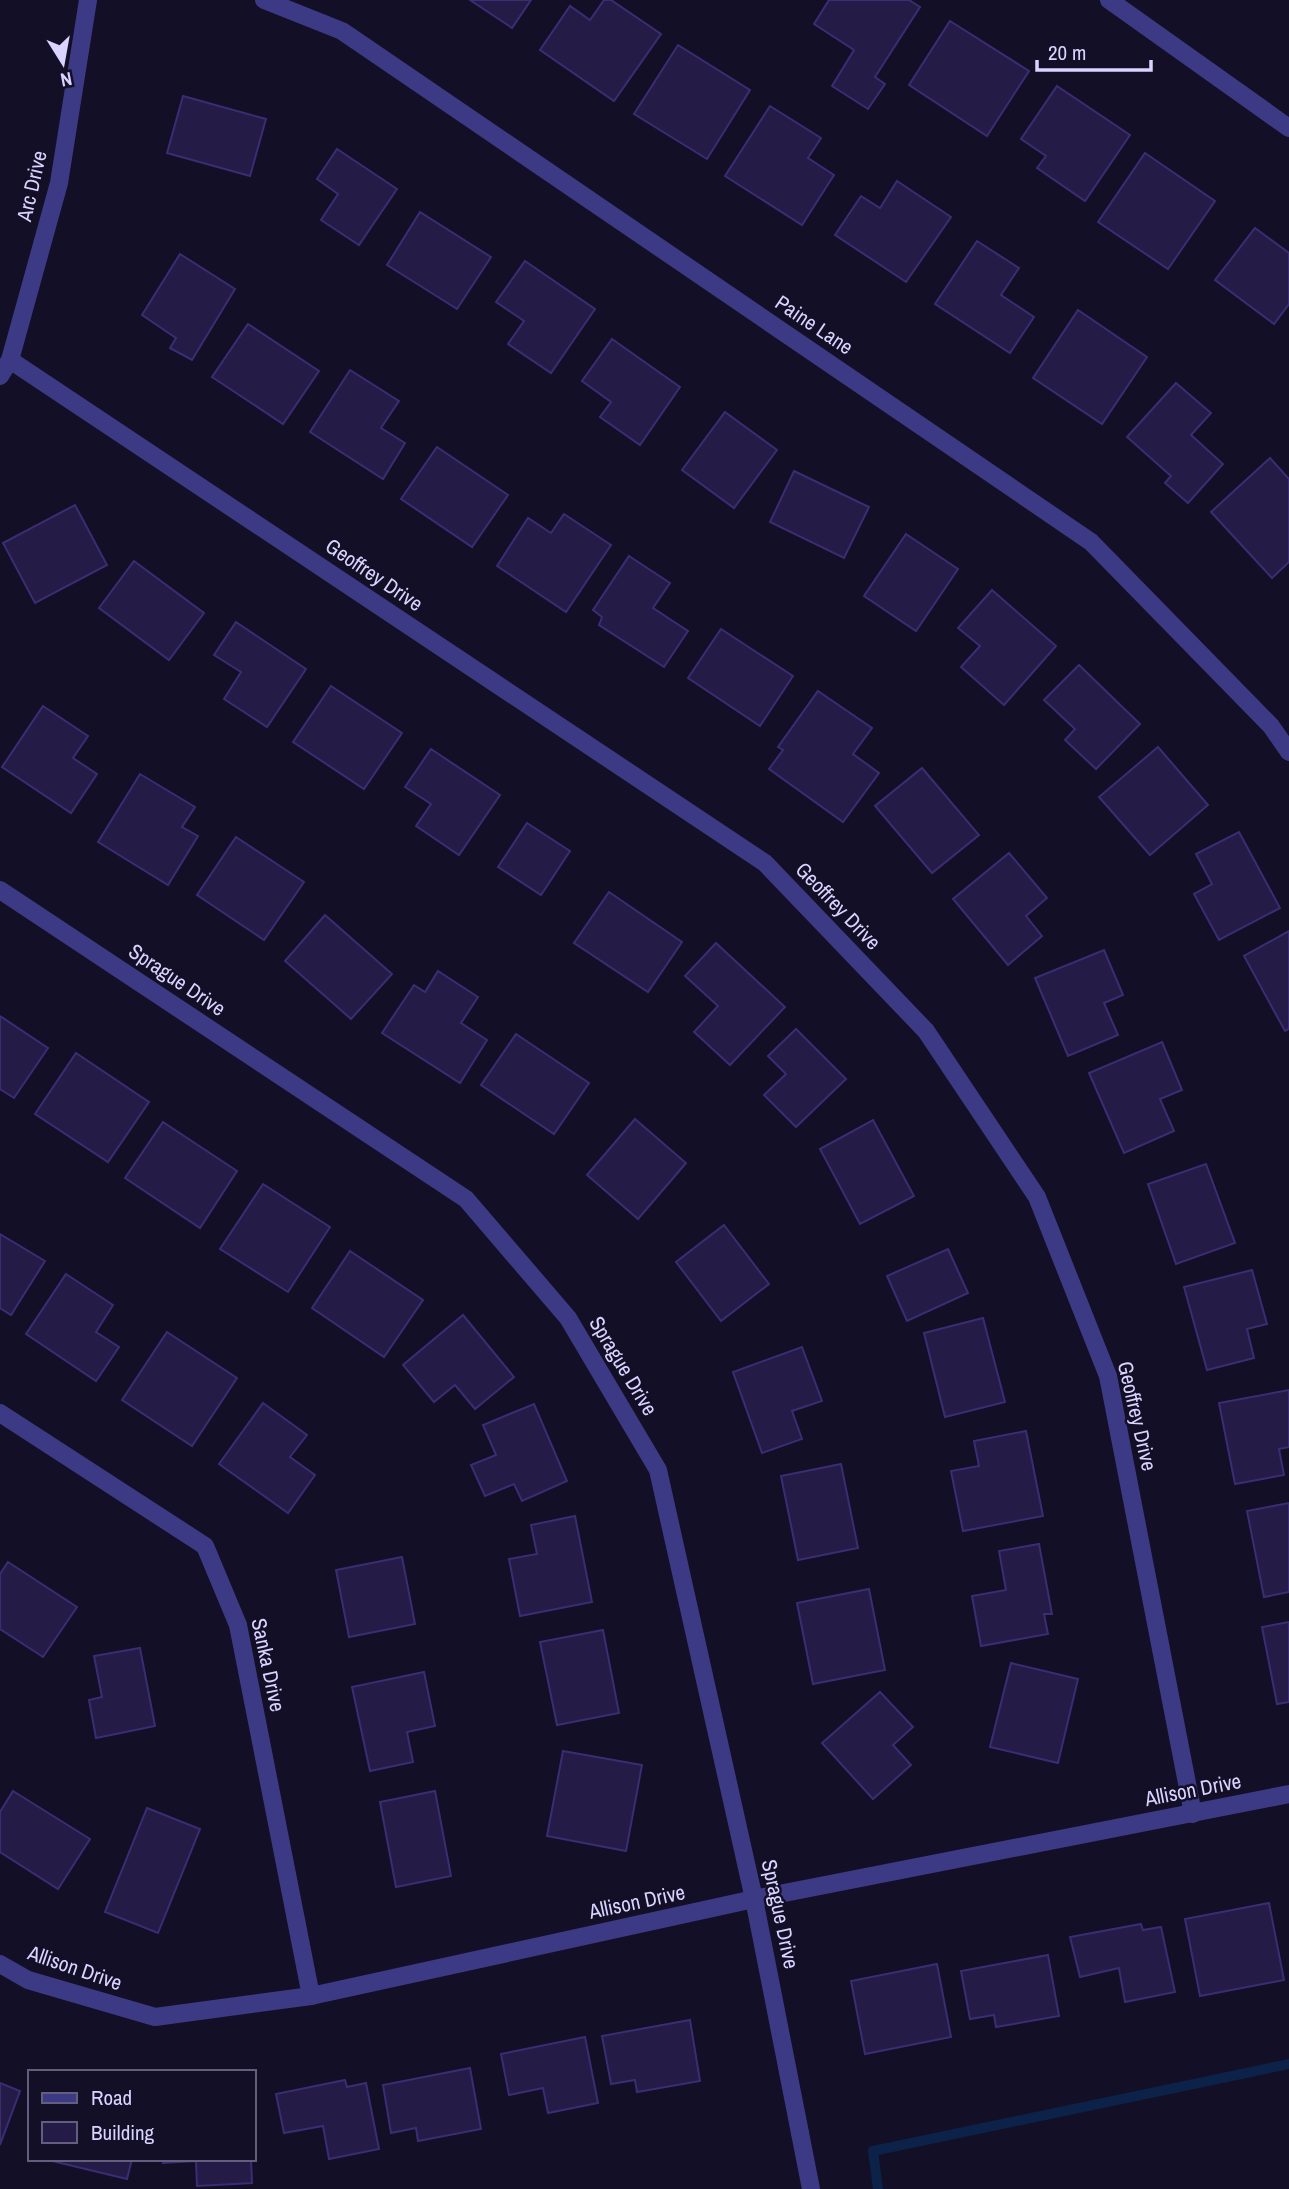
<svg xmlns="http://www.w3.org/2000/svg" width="1289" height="2189" font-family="'Archivo Narrow',sans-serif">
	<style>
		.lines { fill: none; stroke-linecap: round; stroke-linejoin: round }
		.stream { stroke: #0c2248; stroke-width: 10 }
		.building { fill: #241b47; stroke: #3b2d73; stroke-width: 2 }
		.service { stroke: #3d3a85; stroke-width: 18 }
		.minor { stroke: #3d3a85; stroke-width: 18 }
		.labels { text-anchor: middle; stroke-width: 5; stroke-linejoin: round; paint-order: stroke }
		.street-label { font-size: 21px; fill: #d9d4ff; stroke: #130f26 }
	</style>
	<rect width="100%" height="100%" fill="#130f26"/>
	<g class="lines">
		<!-- stream -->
		<polyline class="stream" points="878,2189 873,2151 1289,2064"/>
	</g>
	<!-- building -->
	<g class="building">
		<polygon points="470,0 531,0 512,28"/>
		<polygon points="604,0 611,0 661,34 614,101 540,50 570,6 590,20"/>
		<polygon points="829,0 909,0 920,7 875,77 885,84 868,109 832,86 854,50 814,24"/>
		<polygon points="950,21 1029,71 987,136 909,85"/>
		<polygon points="678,45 750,90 707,159 634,114"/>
		<polygon points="1057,86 1130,135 1085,201 1037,168 1046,156 1021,139"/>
		<polygon points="183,96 266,119 250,176 167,153"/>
		<polygon points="770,106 821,138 808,158 834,175 802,225 725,176"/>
		<polygon points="337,149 397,189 359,245 321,220 338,194 317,179"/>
		<polygon points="1145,153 1215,201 1168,269 1098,222"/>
		<polygon points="897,181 951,217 906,282 835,235 861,196 880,208"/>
		<polygon points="420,212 491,257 457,309 387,265"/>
		<polygon points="1255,228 1289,253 1289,304 1274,324 1215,280"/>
		<polygon points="977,241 1019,268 1001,295 1034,317 1010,353 935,304"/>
		<polygon points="180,254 235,289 192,360 170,348 176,338 142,315"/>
		<polygon points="525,261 595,309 551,373 508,344 524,321 496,302"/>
		<polygon points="1078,310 1147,357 1102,424 1033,378"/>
		<polygon points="248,324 319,371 283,424 212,377"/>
		<polygon points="612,339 680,387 640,445 600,417 611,402 582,381"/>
		<polygon points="350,370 399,401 381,428 405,443 383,479 310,432"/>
		<polygon points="1176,383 1211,413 1191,435 1223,464 1188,503 1165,483 1171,476 1127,437"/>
		<polygon points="725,412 777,450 734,508 682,470"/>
		<polygon points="437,447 508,495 472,547 401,499"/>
		<polygon points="1270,458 1289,479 1289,562 1272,578 1211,512"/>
		<polygon points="794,471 869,507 844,558 770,522"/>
		<polygon points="75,505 107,565 35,603 3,543"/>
		<polygon points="564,514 611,545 566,612 497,566 528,518 551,533"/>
		<polygon points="906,534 958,569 916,631 864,596"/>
		<polygon points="629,556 670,583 653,608 688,631 664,667 599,625 602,617 593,610"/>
		<polygon points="134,561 204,613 169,660 99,608"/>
		<polygon points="992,590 1056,646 1004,705 961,667 980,646 958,628"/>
		<polygon points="236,622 306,669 267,727 224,699 241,672 214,655"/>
		<polygon points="721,629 793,676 760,726 688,678"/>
		<polygon points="1079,665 1140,724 1096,769 1065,740 1075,729 1044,700"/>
		<polygon points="331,686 402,733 364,789 293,742"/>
		<polygon points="818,691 872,728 853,754 879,773 843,822 769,769 783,750 778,747"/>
		<polygon points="43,706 88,736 73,758 97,774 71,813 2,767"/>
		<polygon points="1158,747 1208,805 1150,855 1099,797"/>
		<polygon points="431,749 500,795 459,855 416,826 431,804 405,787"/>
		<polygon points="922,768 979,835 932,873 875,806"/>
		<polygon points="140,774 195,807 182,827 198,836 168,885 98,842"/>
		<polygon points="527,823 570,851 541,895 498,867"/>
		<polygon points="1239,832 1280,908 1219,940 1194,894 1212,884 1196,854"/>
		<polygon points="236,837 304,882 264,940 197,895"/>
		<polygon points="1009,853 1047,898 1026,916 1042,936 1008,965 953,899"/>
		<polygon points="609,892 682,942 648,992 574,943"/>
		<polygon points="325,915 392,974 351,1019 285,961"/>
		<polygon points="1289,931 1289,1029 1285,1031 1244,956"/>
		<polygon points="716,943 785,1007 730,1065 694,1032 718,1006 685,976"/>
		<polygon points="1104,950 1123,995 1104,1003 1118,1035 1068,1056 1035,978"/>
		<polygon points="438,971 478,997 461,1023 487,1040 460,1083 382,1033 414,985 425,992"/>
		<polygon points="0,1016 48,1048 14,1098 0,1089"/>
		<polygon points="796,1029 846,1079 796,1127 764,1095 786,1074 768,1056"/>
		<polygon points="516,1034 589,1083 554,1134 481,1085"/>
		<polygon points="1162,1042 1182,1090 1160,1099 1174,1131 1124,1153 1089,1073"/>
		<polygon points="76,1053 149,1102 108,1162 35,1114"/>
		<polygon points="635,1119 686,1163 638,1219 587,1175"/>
		<polygon points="873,1120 914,1196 860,1224 820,1149"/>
		<polygon points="163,1122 237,1171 200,1228 125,1178"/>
		<polygon points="1206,1164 1235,1243 1176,1264 1148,1184"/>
		<polygon points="263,1184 330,1227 288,1292 220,1249"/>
		<polygon points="724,1225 769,1284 721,1321 676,1262"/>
		<polygon points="0,1234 45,1261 11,1315 0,1308"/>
		<polygon points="948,1249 968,1293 907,1321 887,1276"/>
		<polygon points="350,1251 423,1300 384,1357 312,1308"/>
		<polygon points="1252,1270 1267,1324 1247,1329 1254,1358 1207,1370 1184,1287"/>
		<polygon points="66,1274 113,1305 96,1332 119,1347 96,1381 26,1334"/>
		<polygon points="463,1315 514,1377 475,1409 455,1385 434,1402 403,1365"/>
		<polygon points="983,1318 1005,1402 945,1417 924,1333"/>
		<polygon points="167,1332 237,1378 192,1446 122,1400"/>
		<polygon points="802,1347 822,1401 792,1411 802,1439 762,1453 733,1372"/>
		<polygon points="1289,1390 1289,1447 1279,1449 1284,1475 1235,1484 1219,1403"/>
		<polygon points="263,1403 307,1435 290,1457 315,1475 288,1513 219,1464"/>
		<polygon points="534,1404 567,1481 522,1501 514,1484 485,1496 471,1465 496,1455 483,1425"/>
		<polygon points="1026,1431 1043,1516 963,1531 951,1471 979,1466 974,1441"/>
		<polygon points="841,1464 858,1548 798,1560 781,1476"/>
		<polygon points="1289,1503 1289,1592 1264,1597 1247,1511"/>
		<polygon points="575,1516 592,1602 520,1616 509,1559 537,1554 531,1525"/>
		<polygon points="1039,1544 1052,1614 1044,1614 1048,1634 981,1646 972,1596 1006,1590 999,1551"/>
		<polygon points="402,1557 415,1624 349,1637 336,1570"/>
		<polygon points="8,1562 77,1607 43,1657 0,1629 0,1574"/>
		<polygon points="869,1589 885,1670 813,1684 797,1603"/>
		<polygon points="1289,1622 1289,1702 1277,1704 1262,1627"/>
		<polygon points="603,1630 619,1713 557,1725 540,1642"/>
		<polygon points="140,1648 155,1726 96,1738 89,1700 102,1697 94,1656"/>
		<polygon points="1011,1663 1078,1679 1058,1763 990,1747"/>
		<polygon points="424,1672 435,1726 407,1732 413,1762 370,1771 352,1687"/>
		<polygon points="880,1692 913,1727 893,1745 911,1765 873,1799 822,1743"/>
		<polygon points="563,1751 642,1765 626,1851 547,1836"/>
		<polygon points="13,1791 90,1839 58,1889 0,1852 0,1812"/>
		<polygon points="435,1791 451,1876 396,1887 380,1802"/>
		<polygon points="147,1808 200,1829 158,1933 105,1912"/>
		<polygon points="1269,1903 1284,1980 1200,1996 1185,1919"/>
		<polygon points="1141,1924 1143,1930 1161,1927 1175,1992 1125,2002 1119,1968 1080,1977 1070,1937"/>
		<polygon points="1048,1955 1059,2016 996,2027 994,2015 970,2019 961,1971"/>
		<polygon points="937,1964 951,2037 865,2054 851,1981"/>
		<polygon points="690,2020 700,2081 637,2092 635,2080 611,2084 602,2036"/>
		<polygon points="585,2037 598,2103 548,2113 543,2088 509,2095 501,2054"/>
		<polygon points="470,2068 481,2129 418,2141 416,2128 391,2133 383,2085"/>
		<polygon points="345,2080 347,2087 366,2083 379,2149 329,2159 323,2126 284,2133 276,2094"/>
		<polygon points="0,2083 20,2091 0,2145"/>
		<polygon points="44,2159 132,2159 127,2179"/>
		<polygon points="163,2159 251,2159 252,2183 197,2186 196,2161 163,2163"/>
	</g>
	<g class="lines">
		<!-- service -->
		<polyline class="service" points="800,2133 811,2189"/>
		<!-- minor -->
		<g class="minor">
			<polyline points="264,0 342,31 1091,542 1271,726 1289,752"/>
			<polyline points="1109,0 1289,128"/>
			<polyline points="10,360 765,863 926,1031 1037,1197 1108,1376 1193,1814"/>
			<polyline points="0,376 10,360 59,183 88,0"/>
			<polyline points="0,890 466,1199 568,1318 658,1470 754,1899 800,2133"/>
			<polyline points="0,1413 205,1546 238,1625 311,1996"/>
			<polyline points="0,1964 28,1980 155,2017 311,1996 754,1899 1289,1794"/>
		</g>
	</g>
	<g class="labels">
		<!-- street labels -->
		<g class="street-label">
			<text transform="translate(32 186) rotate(-77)" y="7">Arc Drive</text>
			<text transform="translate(814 325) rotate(34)" y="7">Paine Lane</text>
			<text transform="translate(374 575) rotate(34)" y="7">Geoffrey Drive</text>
			<text transform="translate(838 906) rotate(46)" y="7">Geoffrey Drive</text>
			<text transform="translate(177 980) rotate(34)" y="7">Sprague Drive</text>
			<text transform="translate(623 1366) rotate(59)" y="7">Sprague Drive</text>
			<text transform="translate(1137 1416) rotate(77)" y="7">Geoffrey Drive</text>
			<text transform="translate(268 1665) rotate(78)" y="7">Sanka Drive</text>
			<text transform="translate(1193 1790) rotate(-11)" y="7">Allison Drive</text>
			<text transform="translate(637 1902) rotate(-12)" y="7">Allison Drive</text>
			<text transform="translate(780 1914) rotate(78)" y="7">Sprague Drive</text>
			<text transform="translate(75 1968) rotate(19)" y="7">Allison Drive</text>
		</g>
	</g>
	<!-- legend -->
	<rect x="28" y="2070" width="228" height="91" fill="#130f26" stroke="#625e7d" stroke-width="2"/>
	<rect x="42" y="2093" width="35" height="10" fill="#3d3a85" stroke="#625e7d" stroke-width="2"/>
	<text x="91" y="2105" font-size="21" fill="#d9d4ff">Road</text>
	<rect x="42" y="2122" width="35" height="21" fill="#241b47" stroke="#625e7d" stroke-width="2"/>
	<text x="91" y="2140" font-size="21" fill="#d9d4ff">Building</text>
	<!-- north arrow -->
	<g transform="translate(63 63) rotate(169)" stroke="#130f26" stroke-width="5" paint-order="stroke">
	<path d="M0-5L12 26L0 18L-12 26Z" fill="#d9d4ff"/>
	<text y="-10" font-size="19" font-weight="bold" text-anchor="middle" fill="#d9d4ff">N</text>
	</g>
	<!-- scale -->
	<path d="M1037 60v10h114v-10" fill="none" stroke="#d9d4ff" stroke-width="3.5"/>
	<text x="1048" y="60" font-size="21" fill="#d9d4ff" stroke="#130f26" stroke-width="5" paint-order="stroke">20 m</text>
</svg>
